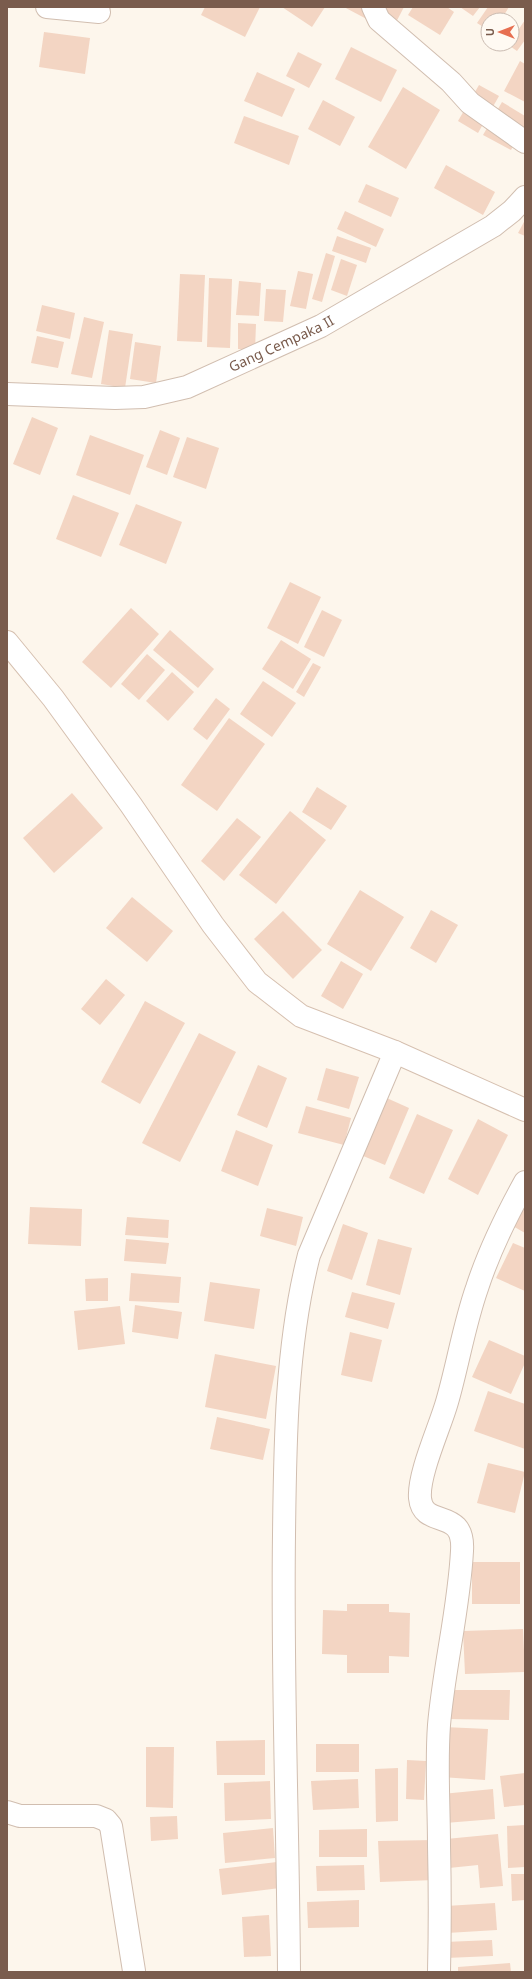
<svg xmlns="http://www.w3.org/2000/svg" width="532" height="1979" font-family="'Noto Sans',sans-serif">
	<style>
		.building { fill: #f3d5c3 }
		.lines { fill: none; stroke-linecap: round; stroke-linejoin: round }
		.street-casing { stroke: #d1beb0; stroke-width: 24 }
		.secondary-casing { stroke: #d6c0b0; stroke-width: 24 }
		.street { stroke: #fff; stroke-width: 22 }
		.secondary { stroke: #fff; stroke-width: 22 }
		.labels { text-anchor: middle; stroke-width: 3.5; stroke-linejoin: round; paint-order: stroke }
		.street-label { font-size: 14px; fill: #7a5c4d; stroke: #fffaf3 }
	</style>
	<rect width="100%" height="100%" fill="#fdf6ec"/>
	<!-- building -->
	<g class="building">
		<polygon points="205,7 260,7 245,37 201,15"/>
		<polygon points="282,7 325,7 312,27"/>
		<polygon points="344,7 404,7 391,32"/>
		<polygon points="413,7 447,7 454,12 440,35 408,15"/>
		<polygon points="460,7 480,7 473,16"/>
		<polygon points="488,7 509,7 501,20 488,20 488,30 477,23"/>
		<polygon points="525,20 525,40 517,51 507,44 512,44 512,39"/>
		<polygon points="44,32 90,38 85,74 39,67"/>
		<polygon points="351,47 397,70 381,102 335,79"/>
		<polygon points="298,52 322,64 309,88 286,76"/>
		<polygon points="520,61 525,64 525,102 504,91"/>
		<polygon points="257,72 295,89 282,117 244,101"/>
		<polygon points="479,85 499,96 478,133 458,121"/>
		<polygon points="403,87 440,110 406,169 368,147"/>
		<polygon points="323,100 355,117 340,146 308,129"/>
		<polygon points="502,102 525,116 525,126 511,150 483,135"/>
		<polygon points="244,116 299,136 289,165 234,143"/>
		<polygon points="446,165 495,192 483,215 434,188"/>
		<polygon points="366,184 399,198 391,217 358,202"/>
		<polygon points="345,211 384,229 376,247 337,229"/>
		<polygon points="525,220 525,236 518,233"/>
		<polygon points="337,236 371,248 366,263 332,251"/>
		<polygon points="326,253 335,256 322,302 312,299"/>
		<polygon points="341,259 357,265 347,296 331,290"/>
		<polygon points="298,271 313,274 306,309 290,306"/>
		<polygon points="180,274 205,275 202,342 177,341"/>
		<polygon points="209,278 232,279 230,348 207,347"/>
		<polygon points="239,281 261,283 259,316 236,315"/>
		<polygon points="266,289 286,290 283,322 264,321"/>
		<polygon points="42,305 75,313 70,339 36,331"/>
		<polygon points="84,317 104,322 92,378 71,374"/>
		<polygon points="238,323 256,324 255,350 238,349"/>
		<polygon points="109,330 133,334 125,388 101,384"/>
		<polygon points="37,336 64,342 58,368 31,363"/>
		<polygon points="135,342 161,346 156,383 130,379"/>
		<polygon points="32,417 58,428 40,475 13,464"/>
		<polygon points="160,430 180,438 167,475 146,467"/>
		<polygon points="90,435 144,455 130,495 76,475"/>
		<polygon points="187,437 219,448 206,489 173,477"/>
		<polygon points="73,495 119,513 101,557 56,539"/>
		<polygon points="136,504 182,522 166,564 119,545"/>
		<polygon points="290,582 321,597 298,644 267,628"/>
		<polygon points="131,608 159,634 111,688 82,662"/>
		<polygon points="322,610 342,620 324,657 304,647"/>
		<polygon points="170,630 214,669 198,688 153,650"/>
		<polygon points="281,640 311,659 293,689 262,669"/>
		<polygon points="147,654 165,670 139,700 121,684"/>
		<polygon points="313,663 321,667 304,697 296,692"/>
		<polygon points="172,672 194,692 168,721 146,701"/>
		<polygon points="263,681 296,703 272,737 240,714"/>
		<polygon points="216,698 230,709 207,740 193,729"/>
		<polygon points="229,718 265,744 217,811 181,785"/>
		<polygon points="317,787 347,806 331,830 302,812"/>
		<polygon points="72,793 103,828 54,873 23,838"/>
		<polygon points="290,811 326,840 276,904 239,875"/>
		<polygon points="237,818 261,837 224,881 201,861"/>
		<polygon points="360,890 404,917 371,971 327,944"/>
		<polygon points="132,897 173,931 147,962 106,928"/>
		<polygon points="431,910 458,925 436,963 410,948"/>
		<polygon points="283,911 322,950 293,979 254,939"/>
		<polygon points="341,961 363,974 343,1009 321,996"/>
		<polygon points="106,979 125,995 100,1025 81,1009"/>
		<polygon points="145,1001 185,1023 140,1104 101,1082"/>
		<polygon points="199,1033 236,1052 180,1162 142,1143"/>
		<polygon points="258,1065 287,1078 267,1128 237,1115"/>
		<polygon points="326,1068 359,1077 349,1109 317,1100"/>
		<polygon points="380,1095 409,1108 385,1165 356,1153"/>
		<polygon points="306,1106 351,1118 344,1145 298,1133"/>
		<polygon points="417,1114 453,1130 424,1194 389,1178"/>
		<polygon points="478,1119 508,1135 478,1195 448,1179"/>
		<polygon points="236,1130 273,1145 258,1186 221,1171"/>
		<polygon points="525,1199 525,1233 511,1225"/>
		<polygon points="30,1207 82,1209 81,1246 28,1244"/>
		<polygon points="267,1208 303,1217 296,1246 260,1236"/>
		<polygon points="127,1217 169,1220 168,1238 125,1235"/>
		<polygon points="343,1224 368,1233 352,1280 327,1271"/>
		<polygon points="126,1239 169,1243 166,1264 124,1261"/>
		<polygon points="378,1239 412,1248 400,1295 366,1285"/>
		<polygon points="513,1243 525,1248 525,1291 496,1278"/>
		<polygon points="131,1273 181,1277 179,1303 129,1301"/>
		<polygon points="108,1278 108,1301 86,1301 85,1279"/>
		<polygon points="210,1282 260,1289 254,1329 204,1321"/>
		<polygon points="352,1292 395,1303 388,1329 345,1317"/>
		<polygon points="135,1305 182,1312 178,1339 132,1332"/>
		<polygon points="120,1306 125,1344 78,1350 74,1311"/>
		<polygon points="350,1332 382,1340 372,1382 341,1375"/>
		<polygon points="489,1340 525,1356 525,1363 511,1394 472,1377"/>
		<polygon points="215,1354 276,1366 266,1419 205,1407"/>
		<polygon points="488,1391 525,1404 525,1449 474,1431"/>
		<polygon points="217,1417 270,1429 263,1460 210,1449"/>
		<polygon points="488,1463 525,1472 515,1513 477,1503"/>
		<rect x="472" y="1562" width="48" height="42"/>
		<polygon points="347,1604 389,1604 389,1612 410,1613 409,1657 389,1656 389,1673 347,1673 347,1655 322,1654 323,1610 347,1611"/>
		<polygon points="523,1629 525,1672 465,1674 463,1631"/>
		<polygon points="447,1690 510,1690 509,1720 446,1719"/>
		<polygon points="444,1727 488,1729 485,1780 441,1777"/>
		<polygon points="265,1740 265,1775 217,1775 216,1741"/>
		<rect x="316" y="1744" width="43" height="28"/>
		<polygon points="146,1747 174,1747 173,1808 146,1807"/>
		<polygon points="407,1760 426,1761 424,1800 406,1799"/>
		<polygon points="398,1768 398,1821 376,1822 375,1769"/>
		<polygon points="525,1773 525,1805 504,1807 500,1776"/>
		<polygon points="358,1779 359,1808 313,1810 311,1781"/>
		<polygon points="270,1781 271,1819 225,1821 224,1783"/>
		<polygon points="493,1789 495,1819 445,1823 442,1794"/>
		<polygon points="177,1816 178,1839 151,1841 150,1817"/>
		<polygon points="525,1825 525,1867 508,1868 507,1826"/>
		<polygon points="273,1828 275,1858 225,1863 223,1833"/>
		<polygon points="367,1829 367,1857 319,1857 319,1830"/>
		<polygon points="498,1834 503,1886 480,1888 478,1865 449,1868 446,1839"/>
		<polygon points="434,1840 435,1880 380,1882 378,1841"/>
		<polygon points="277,1862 280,1888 222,1895 219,1869"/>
		<polygon points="364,1865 365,1890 317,1891 316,1866"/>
		<polygon points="511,1874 525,1874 525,1900 512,1901"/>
		<polygon points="359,1900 359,1927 308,1928 307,1902"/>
		<polygon points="495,1903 497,1930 447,1933 446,1906"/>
		<polygon points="269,1915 271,1956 244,1957 242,1917"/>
		<polygon points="492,1940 493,1956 446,1958 445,1942"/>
		<polygon points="510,1963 511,1972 458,1972 458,1967"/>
	</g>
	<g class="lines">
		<!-- street casing -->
		<g class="street-casing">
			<g id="street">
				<polyline points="47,7 99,12"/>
				<polyline points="373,7 379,20 451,82 470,103 525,142"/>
				<path id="s1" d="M7,394L115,398L144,397L187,387L321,326L493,226L512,211L525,197"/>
				<polyline points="7,1812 20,1816 96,1816 106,1820 111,1826 134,1971"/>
				<path d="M289,1972C288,1826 282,1680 284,1535C285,1442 286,1345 309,1255L395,1052"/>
				<path d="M439,1972C440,1930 440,1888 439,1846C439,1806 436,1765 439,1725C444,1667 459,1609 462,1551C465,1506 423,1530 420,1498C418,1474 440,1427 447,1402C458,1364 464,1325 477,1288C488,1254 508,1213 525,1182"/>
			</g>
		</g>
		<!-- secondary casing -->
		<g class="secondary-casing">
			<polyline id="secondary" points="7,642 53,698 131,805 213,925 257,982 301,1016 395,1052 525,1110"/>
		</g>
		<!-- street -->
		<use href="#street" class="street"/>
		<!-- secondary -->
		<use href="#secondary" class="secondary"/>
	</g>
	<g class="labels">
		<!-- street labels -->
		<g class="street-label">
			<text dy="5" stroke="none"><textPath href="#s1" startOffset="285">Gang Cempaka II</textPath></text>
		</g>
	</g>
	<!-- border -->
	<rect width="532" height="1979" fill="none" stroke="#7a5c4d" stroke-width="16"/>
	<!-- north arrow -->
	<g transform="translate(500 32) rotate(270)"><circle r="19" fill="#fffaf3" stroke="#cabbb1"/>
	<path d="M0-3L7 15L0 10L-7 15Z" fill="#e76f51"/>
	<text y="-6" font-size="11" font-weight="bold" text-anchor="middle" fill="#7a5c4d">U</text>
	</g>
</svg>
